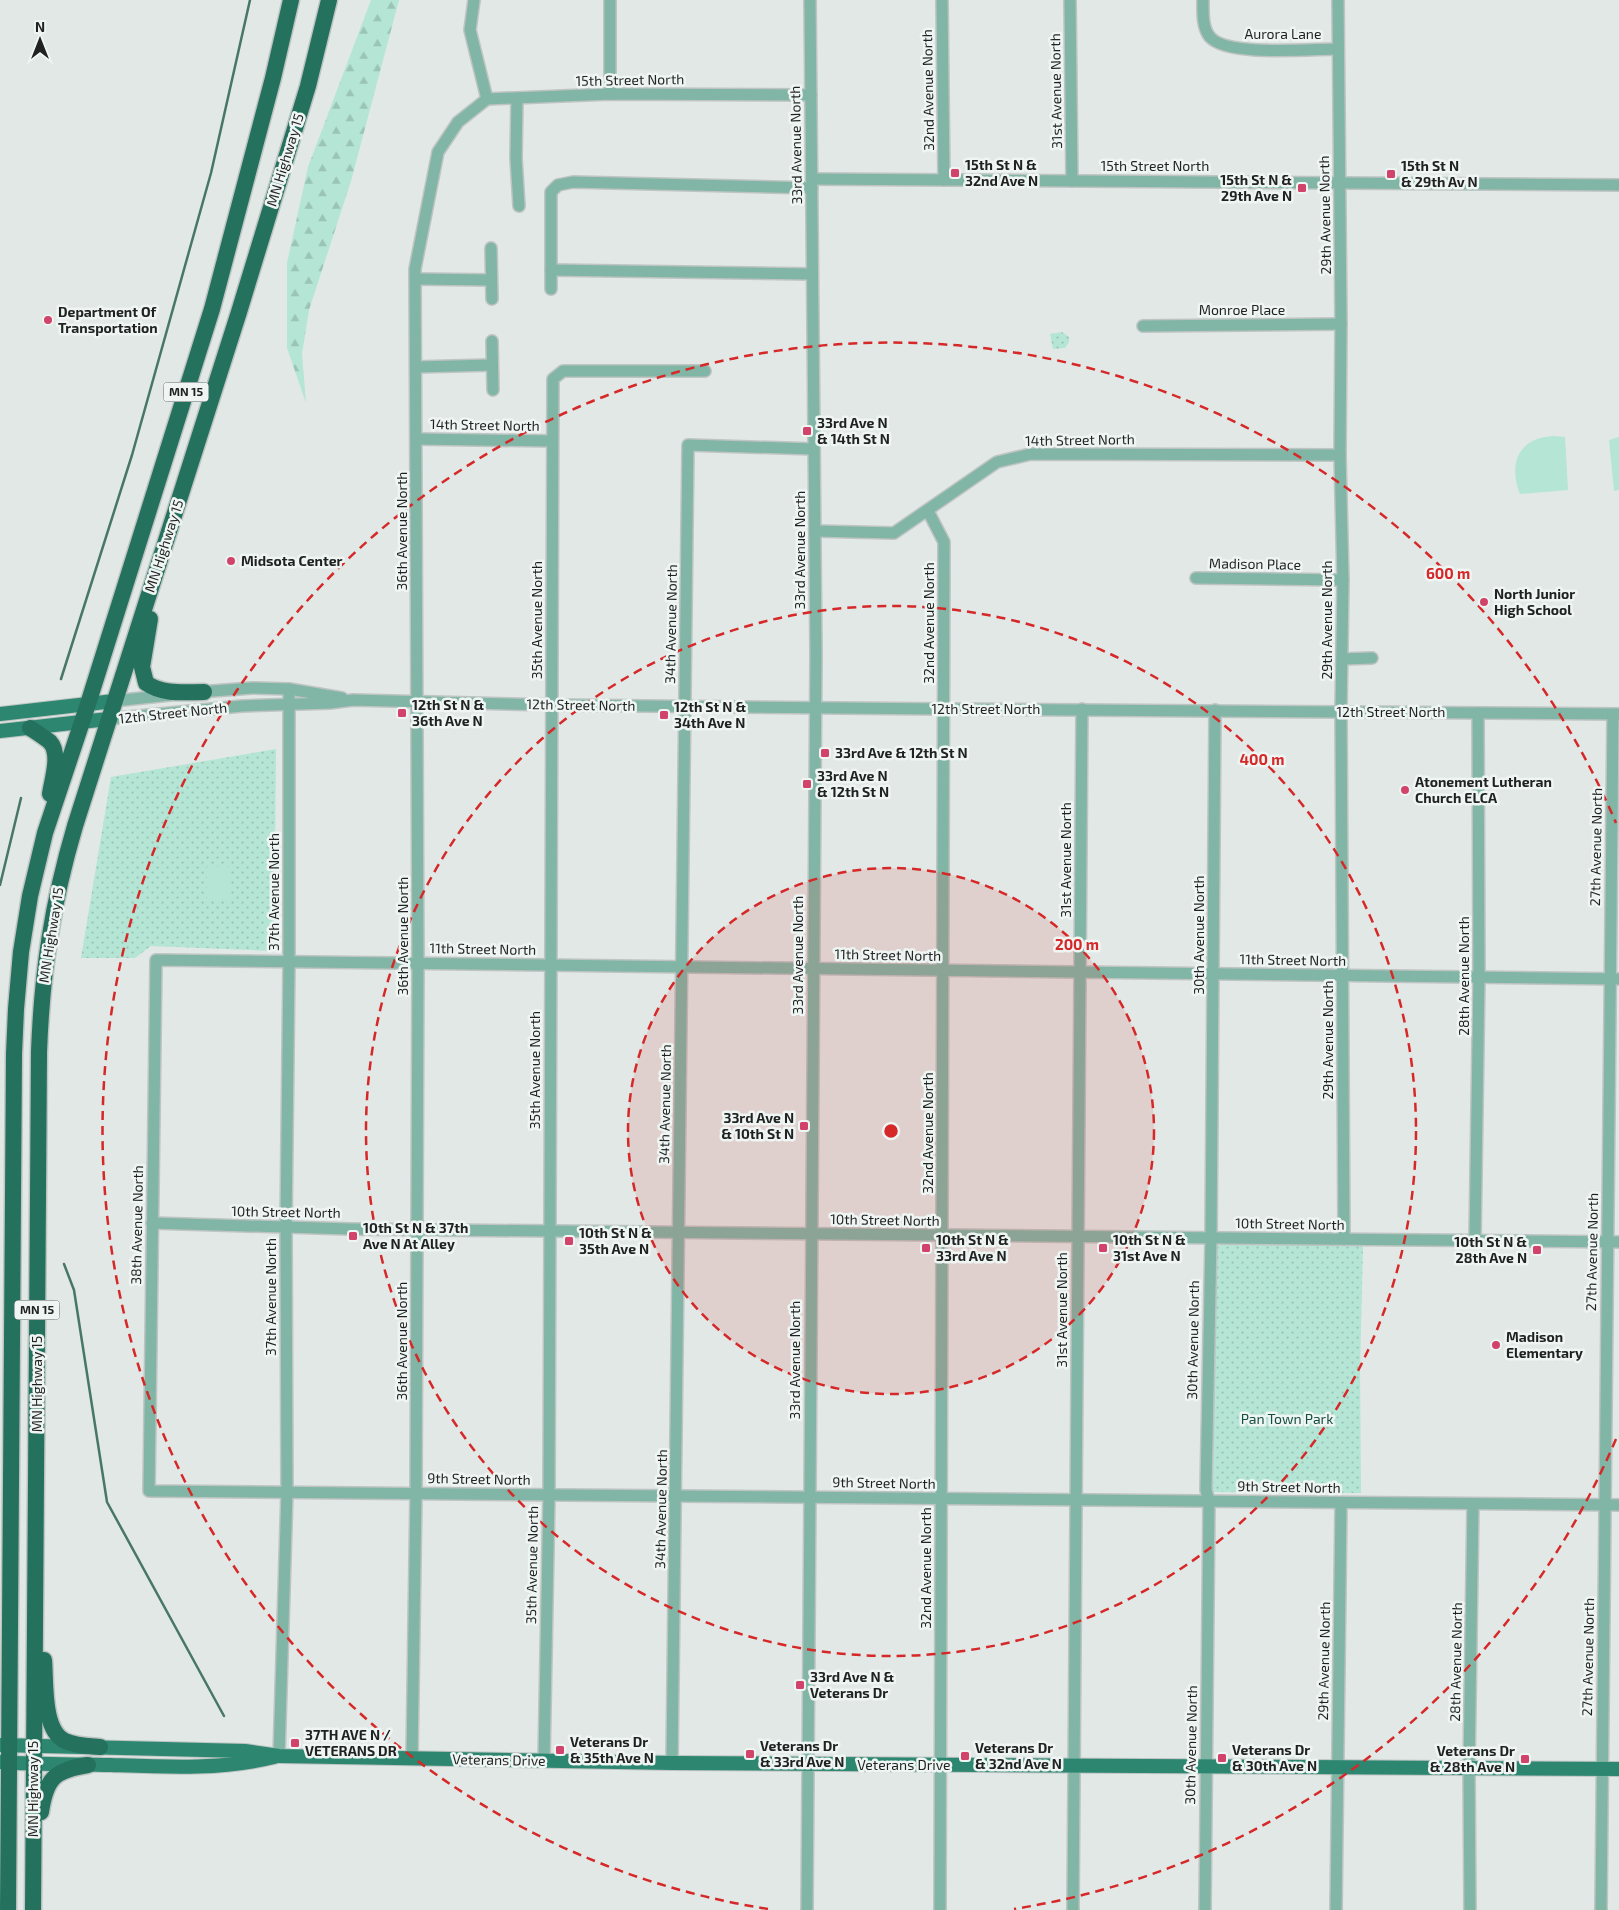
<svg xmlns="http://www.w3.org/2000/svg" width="1619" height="1910" font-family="'Exo 2',sans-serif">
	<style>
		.green { fill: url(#green-dots) }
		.forest { fill: url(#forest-firs) }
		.pitch { fill: #b4e5d5 }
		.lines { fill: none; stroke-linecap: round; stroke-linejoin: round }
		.stream { stroke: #48776a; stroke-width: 2.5 }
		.minor-casing { stroke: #bec4c2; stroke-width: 14 }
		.major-casing { stroke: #bec4c2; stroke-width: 16 }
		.highway-casing { stroke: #bec4c2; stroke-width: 19 }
		.minor { stroke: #81b5a5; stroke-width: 11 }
		.major { stroke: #2c8670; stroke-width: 14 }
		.highway { stroke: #24715e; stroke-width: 16 }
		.ring { fill: none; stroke: #d62828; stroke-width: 2.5; stroke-dasharray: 9 6 }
		.poi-dot { fill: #d2436c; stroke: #eef5f3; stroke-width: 2 }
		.labels { text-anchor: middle; stroke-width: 5; stroke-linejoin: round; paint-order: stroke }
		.shield { fill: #eef5f3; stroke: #5d6160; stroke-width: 1 }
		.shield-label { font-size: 12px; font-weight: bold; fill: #1f2221 }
		.street-label { font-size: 14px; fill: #1f2221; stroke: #eef5f3 }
		.poi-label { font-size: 14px; font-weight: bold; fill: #1f2221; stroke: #eef5f3; text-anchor: start }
		.park-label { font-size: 14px; fill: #164e40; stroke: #eef5f3 }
		.centre { fill: #d62828; stroke: #eef5f3; stroke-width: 2.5 }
		.ring-label { font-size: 15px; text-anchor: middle; font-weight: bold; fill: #d62828; stroke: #eef5f3; stroke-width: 5; stroke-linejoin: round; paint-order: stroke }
	</style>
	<defs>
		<pattern id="green-dots" width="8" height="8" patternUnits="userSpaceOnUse" patternTransform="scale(1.25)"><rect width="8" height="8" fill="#b4e5d5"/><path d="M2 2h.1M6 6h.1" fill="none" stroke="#9ac4b7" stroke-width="1.8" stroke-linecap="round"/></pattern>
		<pattern id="forest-firs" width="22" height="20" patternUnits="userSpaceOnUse" patternTransform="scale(1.25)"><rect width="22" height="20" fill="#b4e5d5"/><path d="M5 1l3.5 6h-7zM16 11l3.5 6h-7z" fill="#9ac4b7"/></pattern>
	</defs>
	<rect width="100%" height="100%" fill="#e1e8e5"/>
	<!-- green -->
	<g class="green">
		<polygon points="1062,332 1069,337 1069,342 1065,348 1053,349 1050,334"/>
		<polygon points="276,749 274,951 151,946 135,958 81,958 111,777"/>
		<polygon points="1216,1245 1363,1245 1360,1369 1361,1493 1213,1492"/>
	</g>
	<!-- forest -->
	<polygon class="forest" points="371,0 399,0 351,181 309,310 302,354 306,403 287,348 287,263 308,167"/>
	<!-- pitch -->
	<g class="pitch">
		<path d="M1553,436L1565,437L1568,490L1520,494C1508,464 1518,438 1553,436Z"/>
		<polygon points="1619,437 1619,490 1614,491 1609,440"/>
		<rect x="207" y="867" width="23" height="32"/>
	</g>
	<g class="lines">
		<!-- stream -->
		<g class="stream">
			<polyline points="61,679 132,455 211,173 250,0"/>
			<polyline points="0,885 21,798"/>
			<polyline points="64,1264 74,1290 107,1502 224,1716"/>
		</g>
		<!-- minor casing -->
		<g class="minor-casing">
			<g id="minor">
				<polyline points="474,0 470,30 487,99"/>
				<polyline points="942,0 944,180"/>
				<polyline points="1070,0 1072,181"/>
				<path d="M1203,0C1203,11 1202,28 1210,37C1227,57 1311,49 1338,49"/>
				<polyline points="1338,0 1341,324 1340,455 1343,580 1341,711 1344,1239"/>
				<polyline points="610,94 610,0"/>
				<polyline points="517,98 516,158 519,206"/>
				<polyline points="812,179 1619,185"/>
				<polyline points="491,248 492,299"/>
				<polyline points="551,270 812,274"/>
				<polyline points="416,279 491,280"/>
				<polyline points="551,289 551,192 558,185 573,182 812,188"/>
				<polyline points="1143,326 1341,324"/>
				<polyline points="492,341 493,390"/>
				<polyline points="416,367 492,365"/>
				<polyline points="417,439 552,441"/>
				<polyline points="928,511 944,542 940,1910"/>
				<polyline points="815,531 894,533 997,462 1031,454 1340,455"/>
				<polyline points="1196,578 1343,580"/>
				<polyline points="1342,659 1372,658"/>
				<polyline points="199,692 252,688 289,689 342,698"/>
				<polyline points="114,701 170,695"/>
				<polyline points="108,719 242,706 330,703 353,700 552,705 944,709 1619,714"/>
				<polyline points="1619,979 156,960 149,1491 1619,1505"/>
				<polyline points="152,1223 350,1229 1619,1242"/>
				<polyline points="1475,1240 1479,977 1478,713"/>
				<polyline points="279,1756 287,1492 286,1227 289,962 289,689"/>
				<polyline points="412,1758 416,1493 418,963 415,269 438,152 458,122 487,99 610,94 811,95"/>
				<polyline points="544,1761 549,1495 553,379 563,371 705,371"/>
				<polyline points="672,1763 688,445 814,449"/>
				<polyline points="807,1910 816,654 810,0"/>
				<polyline points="1073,1910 1082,709"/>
				<polyline points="1205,1910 1209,1501 1206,1490 1211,1238 1215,710"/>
				<polyline points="1336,1910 1341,1503"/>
				<polyline points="1470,1910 1469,1769 1473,1504"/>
				<polyline points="1601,1910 1613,714"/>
			</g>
		</g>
		<!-- major casing -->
		<g class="major-casing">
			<g id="major">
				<polyline points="0,714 114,701"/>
				<polyline points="0,731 108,719"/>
				<polyline points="0,1745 245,1751 279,1756 672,1763 1619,1769"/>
				<path d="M0,1762C37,1765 74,1764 111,1765C165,1767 221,1770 274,1757"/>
			</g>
		</g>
		<!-- highway casing -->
		<g class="highway-casing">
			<g id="highway">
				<path d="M150,619L142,667L146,683C163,695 184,692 204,692"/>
				<path d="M30,728C36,732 44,737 50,742C61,754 52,780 50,794"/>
				<path d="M44,1660C46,1681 42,1730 65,1741C76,1746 89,1746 100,1747"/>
				<path d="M41,1812C46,1778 55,1770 88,1765"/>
				<polyline points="8,1910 14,1054 16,1009 21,952 30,896 45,833 88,704 212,309 273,78 291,0"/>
				<path d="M33,1910L39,1052C42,971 52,904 75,826L239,312L308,86L329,0"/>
			</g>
		</g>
		<!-- minor -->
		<use href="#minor" class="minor"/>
		<!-- major -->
		<use href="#major" class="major"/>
		<!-- highway -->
		<use href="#highway" class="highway"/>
	</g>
	<!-- distance rings -->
	<circle cx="891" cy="1131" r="263" fill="#d62828" fill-opacity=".12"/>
	<g class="ring">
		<circle cx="891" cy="1131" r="263"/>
		<circle cx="891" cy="1131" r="525"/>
		<path d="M1616 1439A788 788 0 0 1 1014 1909M768 1909A788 788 0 1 1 1616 823"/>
	</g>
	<!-- markers -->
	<g class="poi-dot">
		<rect x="950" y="168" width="10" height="10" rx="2.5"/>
		<rect x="1386" y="169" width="10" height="10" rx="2.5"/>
		<rect x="1297" y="183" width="10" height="10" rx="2.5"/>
		<circle cx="48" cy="320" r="5"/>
		<rect x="802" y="426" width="10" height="10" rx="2.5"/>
		<circle cx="231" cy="561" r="5"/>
		<circle cx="1484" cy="602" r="5"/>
		<rect x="397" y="708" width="10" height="10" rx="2.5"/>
		<rect x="659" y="710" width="10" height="10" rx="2.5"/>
		<rect x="820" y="748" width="10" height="10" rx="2.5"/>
		<rect x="802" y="779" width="10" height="10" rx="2.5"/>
		<circle cx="1405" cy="790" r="5"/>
		<rect x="799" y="1121" width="10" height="10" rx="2.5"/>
		<rect x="348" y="1231" width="10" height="10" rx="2.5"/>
		<rect x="564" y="1236" width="10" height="10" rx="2.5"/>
		<rect x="921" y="1243" width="10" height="10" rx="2.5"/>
		<rect x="1098" y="1243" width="10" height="10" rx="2.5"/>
		<rect x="1532" y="1245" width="10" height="10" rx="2.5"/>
		<circle cx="1496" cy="1345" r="5"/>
		<rect x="795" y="1680" width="10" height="10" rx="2.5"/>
		<rect x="290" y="1738" width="10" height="10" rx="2.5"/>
		<rect x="555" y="1745" width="10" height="10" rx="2.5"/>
		<rect x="745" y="1749" width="10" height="10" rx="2.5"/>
		<rect x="960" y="1751" width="10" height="10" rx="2.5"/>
		<rect x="1217" y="1753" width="10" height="10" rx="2.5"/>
		<rect x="1520" y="1754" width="10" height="10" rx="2.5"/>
	</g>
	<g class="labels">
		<!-- shield labels -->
		<g class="shield">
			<rect x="163.5" y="382.5" width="45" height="19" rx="4"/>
			<rect x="14.5" y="1300.5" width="45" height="19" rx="4"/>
		</g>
		<g class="shield-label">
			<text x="186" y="396">MN 15</text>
			<text x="37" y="1314">MN 15</text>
		</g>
		<!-- street labels -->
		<g class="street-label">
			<text x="1283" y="39">Aurora Lane</text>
			<text transform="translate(630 80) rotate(-1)" y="5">15th Street North</text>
			<text transform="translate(928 90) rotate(-91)" y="5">32nd Avenue North</text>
			<text transform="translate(1056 91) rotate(-91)" y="5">31st Avenue North</text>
			<text transform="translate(796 145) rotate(-91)" y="5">33rd Avenue North</text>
			<text transform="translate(285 160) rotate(-73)" y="5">MN Highway 15</text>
			<text x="1155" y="171">15th Street North</text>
			<text transform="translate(1325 215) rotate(-91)" y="5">29th Avenue North</text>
			<text x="1242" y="315">Monroe Place</text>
			<text transform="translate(485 425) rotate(1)" y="5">14th Street North</text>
			<text transform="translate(1080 440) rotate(-1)" y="5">14th Street North</text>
			<text transform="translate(402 531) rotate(-90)" y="5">36th Avenue North</text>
			<text transform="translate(164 546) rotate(-72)" y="5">MN Highway 15</text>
			<text transform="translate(800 550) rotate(-90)" y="5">33rd Avenue North</text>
			<text transform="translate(1255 564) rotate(1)" y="5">Madison Place</text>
			<text transform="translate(537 620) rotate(-90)" y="5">35th Avenue North</text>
			<text transform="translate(1327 620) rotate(-90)" y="5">29th Avenue North</text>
			<text transform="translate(929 623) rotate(-90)" y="5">32nd Avenue North</text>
			<text transform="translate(671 624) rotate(-89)" y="5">34th Avenue North</text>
			<text transform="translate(581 705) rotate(1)" y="5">12th Street North</text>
			<text x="986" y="714">12th Street North</text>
			<text x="1391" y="717">12th Street North</text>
			<text transform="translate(173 713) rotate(-6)" y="5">12th Street North</text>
			<text transform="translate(1596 847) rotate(-89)" y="5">27th Avenue North</text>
			<text transform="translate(1066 860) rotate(-90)" y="5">31st Avenue North</text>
			<text transform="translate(274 892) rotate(-90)" y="5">37th Avenue North</text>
			<text transform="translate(51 935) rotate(-81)" y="5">MN Highway 15</text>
			<text transform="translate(1199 935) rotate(-90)" y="5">30th Avenue North</text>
			<text transform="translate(403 936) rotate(-90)" y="5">36th Avenue North</text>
			<text transform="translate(483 949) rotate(1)" y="5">11th Street North</text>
			<text transform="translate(798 955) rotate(-90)" y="5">33rd Avenue North</text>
			<text transform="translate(888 955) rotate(1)" y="5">11th Street North</text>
			<text transform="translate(1293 960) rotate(1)" y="5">11th Street North</text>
			<text transform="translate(1464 976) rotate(-90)" y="5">28th Avenue North</text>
			<text transform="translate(1328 1040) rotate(-90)" y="5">29th Avenue North</text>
			<text transform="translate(535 1070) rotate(-90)" y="5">35th Avenue North</text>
			<text transform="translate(665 1104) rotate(-89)" y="5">34th Avenue North</text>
			<text transform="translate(928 1133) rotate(-90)" y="5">32nd Avenue North</text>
			<text transform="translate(286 1212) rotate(1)" y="5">10th Street North</text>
			<text transform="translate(885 1220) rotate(1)" y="5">10th Street North</text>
			<text transform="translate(1290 1224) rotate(1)" y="5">10th Street North</text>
			<text transform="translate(137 1225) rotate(-89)" y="5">38th Avenue North</text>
			<text transform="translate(1592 1252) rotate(-89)" y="5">27th Avenue North</text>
			<text transform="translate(271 1297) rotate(-90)" y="5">37th Avenue North</text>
			<text transform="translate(1062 1310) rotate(-90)" y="5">31st Avenue North</text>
			<text transform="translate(1193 1340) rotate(-89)" y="5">30th Avenue North</text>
			<text transform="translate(402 1341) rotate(-90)" y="5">36th Avenue North</text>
			<text transform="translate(795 1360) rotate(-90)" y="5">33rd Avenue North</text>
			<text transform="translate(37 1384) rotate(-90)" y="5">MN Highway 15</text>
			<text transform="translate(479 1479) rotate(1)" y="5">9th Street North</text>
			<text transform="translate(884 1483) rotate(1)" y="5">9th Street North</text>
			<text transform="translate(1289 1487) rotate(1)" y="5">9th Street North</text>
			<text transform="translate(661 1509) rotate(-89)" y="5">34th Avenue North</text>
			<text transform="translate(532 1565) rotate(-89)" y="5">35th Avenue North</text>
			<text transform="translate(926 1568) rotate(-90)" y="5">32nd Avenue North</text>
			<text transform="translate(1588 1657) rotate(-89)" y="5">27th Avenue North</text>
			<text transform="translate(1324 1661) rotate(-89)" y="5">29th Avenue North</text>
			<text transform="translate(1456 1662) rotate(-89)" y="5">28th Avenue North</text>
			<text transform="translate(1191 1745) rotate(-89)" y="5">30th Avenue North</text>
			<text transform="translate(499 1760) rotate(1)" y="5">Veterans Drive</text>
			<text x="904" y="1770">Veterans Drive</text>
			<text transform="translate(33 1789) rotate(-90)" y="5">MN Highway 15</text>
		</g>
		<!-- poi labels -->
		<g class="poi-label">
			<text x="965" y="170">15th St N &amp;<tspan x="965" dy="16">32nd Ave N</tspan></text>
			<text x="1401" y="171">15th St N<tspan x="1401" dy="16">&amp; 29th Av N</tspan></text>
			<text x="1292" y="185" text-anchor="end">15th St N &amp;<tspan x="1292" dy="16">29th Ave N</tspan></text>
			<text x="58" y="317">Department Of<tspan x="58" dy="16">Transportation</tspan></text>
			<text x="817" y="428">33rd Ave N<tspan x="817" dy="16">&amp; 14th St N</tspan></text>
			<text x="241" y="566">Midsota Center</text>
			<text x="1494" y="599">North Junior<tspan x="1494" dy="16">High School</tspan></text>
			<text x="412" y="710">12th St N &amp;<tspan x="412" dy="16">36th Ave N</tspan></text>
			<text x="674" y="712">12th St N &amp;<tspan x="674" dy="16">34th Ave N</tspan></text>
			<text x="835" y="758">33rd Ave &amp; 12th St N</text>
			<text x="817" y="781">33rd Ave N<tspan x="817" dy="16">&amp; 12th St N</tspan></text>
			<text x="1415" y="787">Atonement Lutheran<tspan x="1415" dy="16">Church ELCA</tspan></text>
			<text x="794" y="1123" text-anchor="end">33rd Ave N<tspan x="794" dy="16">&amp; 10th St N</tspan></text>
			<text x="363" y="1233">10th St N &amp; 37th<tspan x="363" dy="16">Ave N At Alley</tspan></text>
			<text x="579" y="1238">10th St N &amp;<tspan x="579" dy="16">35th Ave N</tspan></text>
			<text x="936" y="1245">10th St N &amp;<tspan x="936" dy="16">33rd Ave N</tspan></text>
			<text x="1113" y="1245">10th St N &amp;<tspan x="1113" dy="16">31st Ave N</tspan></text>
			<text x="1527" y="1247" text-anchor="end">10th St N &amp;<tspan x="1527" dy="16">28th Ave N</tspan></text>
			<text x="1506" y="1342">Madison<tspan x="1506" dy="16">Elementary</tspan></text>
			<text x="810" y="1682">33rd Ave N &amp;<tspan x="810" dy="16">Veterans Dr</tspan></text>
			<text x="305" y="1740">37TH AVE N /<tspan x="305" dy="16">VETERANS DR</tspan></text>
			<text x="570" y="1747">Veterans Dr<tspan x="570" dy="16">&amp; 35th Ave N</tspan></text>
			<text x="760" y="1751">Veterans Dr<tspan x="760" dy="16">&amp; 33rd Ave N</tspan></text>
			<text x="975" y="1753">Veterans Dr<tspan x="975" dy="16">&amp; 32nd Ave N</tspan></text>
			<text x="1232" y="1755">Veterans Dr<tspan x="1232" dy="16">&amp; 30th Ave N</tspan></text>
			<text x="1515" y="1756" text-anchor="end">Veterans Dr<tspan x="1515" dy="16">&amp; 28th Ave N</tspan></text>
		</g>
		<!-- park labels -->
		<g class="park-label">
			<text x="1287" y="1424">Pan Town Park</text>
		</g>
	</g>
	<circle cx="891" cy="1131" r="8" class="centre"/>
	<g class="ring-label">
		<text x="1448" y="579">600 m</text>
		<text x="1262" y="765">400 m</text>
		<text x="1077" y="950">200 m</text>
	</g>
	<!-- north arrow -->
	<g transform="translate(40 40)" stroke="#eef5f3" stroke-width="4" paint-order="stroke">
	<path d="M0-4L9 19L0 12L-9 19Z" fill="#1f2221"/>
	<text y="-8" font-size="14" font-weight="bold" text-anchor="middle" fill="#1f2221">N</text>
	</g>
</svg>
